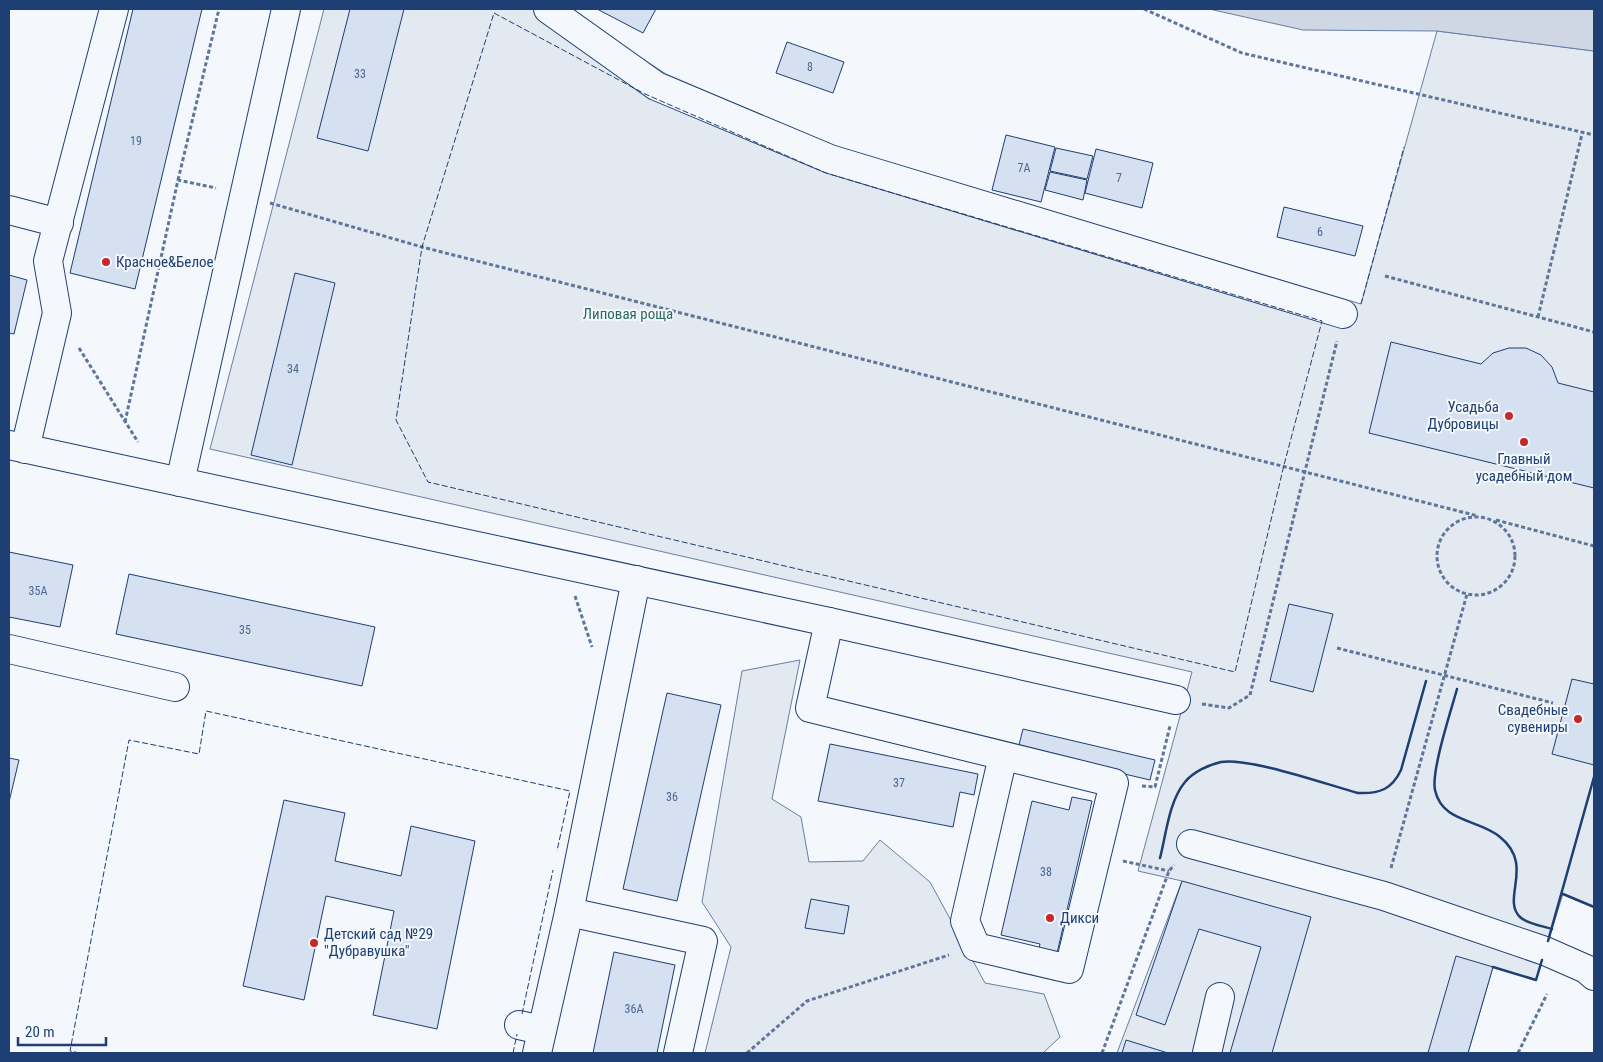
<svg xmlns="http://www.w3.org/2000/svg" width="1603" height="1062" font-family="'Roboto Condensed',sans-serif">
	<style>
		.green { fill: #e3e9f0; stroke: #687fa3 }
		.water { fill: #cfd7e4; stroke: #687fa3 }
		.building { fill: #d5e0f0; stroke: #1d3f73 }
		.lines { fill: none; stroke-linecap: round; stroke-linejoin: round }
		.minor-casing { stroke: #1d3f73; stroke-width: 30 }
		.path { stroke: #5e769c; stroke-width: 3; stroke-dasharray: 4 2.5; stroke-linecap: butt }
		.minor { stroke: #f4f7fb; stroke-width: 28 }
		.fence { stroke: #1d3f73; stroke-width: 1; stroke-dasharray: 6 2.5; stroke-linecap: butt }
		.wall { stroke: #1d3f73; stroke-width: 2.5 }
		.poi-dot { fill: #c62828; stroke: #f4f7fb; stroke-width: 2 }
		.labels { text-anchor: middle; stroke-width: 4; stroke-linejoin: round; paint-order: stroke }
		.number-label { font-size: 12px; fill: #4b6792 }
		.poi-label { font-size: 15px; fill: #1d3f73; stroke: #f4f7fb; text-anchor: start }
		.park-label { font-size: 15px; fill: #2c6c60; stroke: #f4f7fb }
	</style>
	<rect width="100%" height="100%" fill="#f4f7fb"/>
	<!-- green -->
	<g class="green">
		<polygon points="324,9 565,9 666,74 836,147 1361,304 1437,31 1594,51 1594,907 1563,894 1536,980 1493,967 1468,1053 1117,1053 1182,881 1138,871 1192,672 210,449"/>
		<polygon points="800,660 772,799 801,817 809,862 863,861 880,840 930,882 985,983 1044,994 1060,1037 1043,1053 705,1053 731,947 702,902 742,671"/>
	</g>
	<!-- water -->
	<polygon class="water" points="1209,9 1594,9 1594,51 1437,31 1303,30"/>
	<!-- building -->
	<g class="building">
		<polygon points="133,9 202,9 135,289 70,273"/>
		<polygon points="350,9 404,9 368,151 317,138"/>
		<polygon points="597,9 656,9 643,33"/>
		<polygon points="787,42 844,62 833,93 776,73"/>
		<polygon points="1006,135 1055,147 1041,202 992,190"/>
		<polygon points="1056,148 1093,156 1087,179 1050,171"/>
		<polygon points="1096,149 1153,163 1142,208 1085,193"/>
		<polygon points="1050,172 1087,180 1083,200 1045,190"/>
		<polygon points="1284,207 1363,226 1355,256 1277,237"/>
		<polygon points="295,273 335,283 292,465 251,455"/>
		<polygon points="9,275 27,280 14,334 9,333"/>
		<polygon points="1391,342 1481,364 1493,353 1509,348 1526,348 1541,355 1552,367 1558,383 1594,392 1594,488 1369,433"/>
		<polygon points="9,552 73,565 60,627 9,617"/>
		<polygon points="129,574 375,627 362,686 116,634"/>
		<polygon points="1289,604 1333,614 1313,692 1270,681"/>
		<polygon points="1572,679 1594,684 1594,765 1552,754"/>
		<polygon points="667,693 721,705 677,901 623,889"/>
		<polygon points="1023,729 1155,760 1150,780 1018,749"/>
		<polygon points="830,744 978,774 974,795 960,792 953,827 818,801"/>
		<polygon points="9,758 19,760 9,802"/>
		<polygon points="1072,797 1092,801 1055,962 1037,957 1040,944 1001,935 1032,801 1069,810"/>
		<polygon points="284,800 345,813 335,861 401,876 411,826 475,841 437,1029 373,1015 394,911 326,896 304,1000 243,986"/>
		<polygon points="1182,881 1311,917 1272,1053 1230,1053 1261,947 1199,929 1165,1025 1136,1015"/>
		<polygon points="811,899 849,906 844,934 805,928"/>
		<polygon points="614,952 675,965 657,1053 593,1053"/>
		<polygon points="1456,956 1493,967 1468,1053 1428,1053"/>
		<polygon points="1126,1040 1168,1053 1122,1053"/>
	</g>
	<g class="lines">
		<!-- minor casing -->
		<g class="minor-casing">
			<g id="minor">
				<polyline points="548,9 656,86 830,159 1343,314"/>
				<polyline points="9,210 59,223"/>
				<polyline points="9,445 829,622 1176,700"/>
				<polyline points="25,449 57,313 48,261 114,9"/>
				<polyline points="180,482 286,9"/>
				<polyline points="829,622 810,708 1114,783 1069,969 976,947 965,921 1003,756"/>
				<polyline points="9,649 175,687"/>
				<polyline points="1191,844 1384,896 1545,951 1586,969 1594,976"/>
				<polyline points="569,912 703,941 678,1053"/>
				<polyline points="519,1025 542,1030"/>
				<polyline points="537,1053 569,912 636,580"/>
				<polyline points="1207,1053 1220,997"/>
			</g>
		</g>
		<!-- path -->
		<g class="path">
			<polyline points="1144,9 1242,53 1594,135"/>
			<polyline points="178,180 219,9"/>
			<polyline points="270,203 422,247 1478,516"/>
			<polyline points="1385,276 1594,332"/>
			<polyline points="1538,317 1582,134"/>
			<polyline points="79,348 138,442"/>
			<polyline points="125,422 178,180 216,188"/>
			<circle cx="1476" cy="556" r="39"/>
			<polyline points="1496,520 1594,546"/>
			<polyline points="575,596 592,647"/>
			<polyline points="1337,648 1553,703"/>
			<polyline points="1202,704 1229,708 1250,695 1337,341"/>
			<polyline points="1142,786 1155,787 1170,726"/>
			<polyline points="1123,861 1169,871"/>
			<polyline points="1391,868 1467,594"/>
			<polyline points="747,1053 807,1001 949,955"/>
			<polyline points="1102,1053 1169,871 1174,865"/>
			<polyline points="1518,1053 1547,994"/>
		</g>
		<!-- minor -->
		<use href="#minor" class="minor"/>
		<!-- fence -->
		<g class="fence">
			<polygon points="494,13 645,94 826,173 1322,321 1284,465 1235,672 428,482 396,420 422,247"/>
			<polyline points="1361,304 1404,147"/>
			<polyline points="522,1014 553,870"/>
			<polyline points="80,1053 70,1051 129,740 199,754 206,711 570,791 557,851"/>
			<polyline points="513,1053 517,1034"/>
		</g>
		<!-- wall -->
		<g class="wall">
			<path d="M1457,689C1451,711 1431,771 1435,790C1442,823 1479,819 1500,837C1535,865 1501,899 1520,917C1527,924 1543,926 1552,929"/>
			<path d="M1160,858C1166,835 1169,801 1185,782C1193,772 1208,765 1221,762C1249,757 1328,785 1358,793C1380,794 1392,789 1401,770L1426,681"/>
			<polyline points="1563,894 1594,907"/>
			<polyline points="1548,941 1594,777"/>
			<polyline points="1493,967 1536,980 1542,960"/>
		</g>
	</g>
	<!-- markers -->
	<g class="poi-dot">
		<circle cx="106" cy="262" r="5"/>
		<circle cx="1509" cy="416" r="5"/>
		<circle cx="1524" cy="442" r="5"/>
		<circle cx="1578" cy="719" r="5"/>
		<circle cx="1050" cy="918" r="5"/>
		<circle cx="314" cy="943" r="5"/>
	</g>
	<g class="labels">
		<!-- number labels -->
		<g class="number-label">
			<text x="810" y="71">8</text>
			<text x="360" y="78">33</text>
			<text x="136" y="145">19</text>
			<text x="1024" y="172">7А</text>
			<text x="1119" y="182">7</text>
			<text x="1320" y="236">6</text>
			<text x="293" y="373">34</text>
			<text x="38" y="595">35А</text>
			<text x="245" y="634">35</text>
			<text x="899" y="787">37</text>
			<text x="672" y="801">36</text>
			<text x="1046" y="876">38</text>
			<text x="634" y="1013">36А</text>
		</g>
		<!-- poi labels -->
		<g class="poi-label">
			<text x="116" y="267">Красное&amp;Белое</text>
			<text x="1499" y="412" text-anchor="end">Усадьба<tspan x="1499" dy="17">Дубровицы</tspan></text>
			<text x="1524" y="464" text-anchor="middle">Главный<tspan x="1524" dy="17">усадебный дом</tspan></text>
			<text x="1568" y="715" text-anchor="end">Свадебные<tspan x="1568" dy="17">сувениры</tspan></text>
			<text x="1060" y="923">Дикси</text>
			<text x="324" y="939">Детский сад №29<tspan x="324" dy="17">"Дубравушка"</tspan></text>
		</g>
		<!-- park labels -->
		<g class="park-label">
			<text x="628" y="319">Липовая роща</text>
		</g>
	</g>
	<!-- border -->
	<rect width="1603" height="1062" fill="none" stroke="#1d3f73" stroke-width="20"/>
	<!-- scale -->
	<path d="M18 1037v8h88v-8" fill="none" stroke="#1d3f73" stroke-width="2.5"/>
	<text x="25" y="1037" font-size="15" fill="#1d3f73" stroke="#f4f7fb" stroke-width="4" paint-order="stroke">20 m</text>
</svg>
